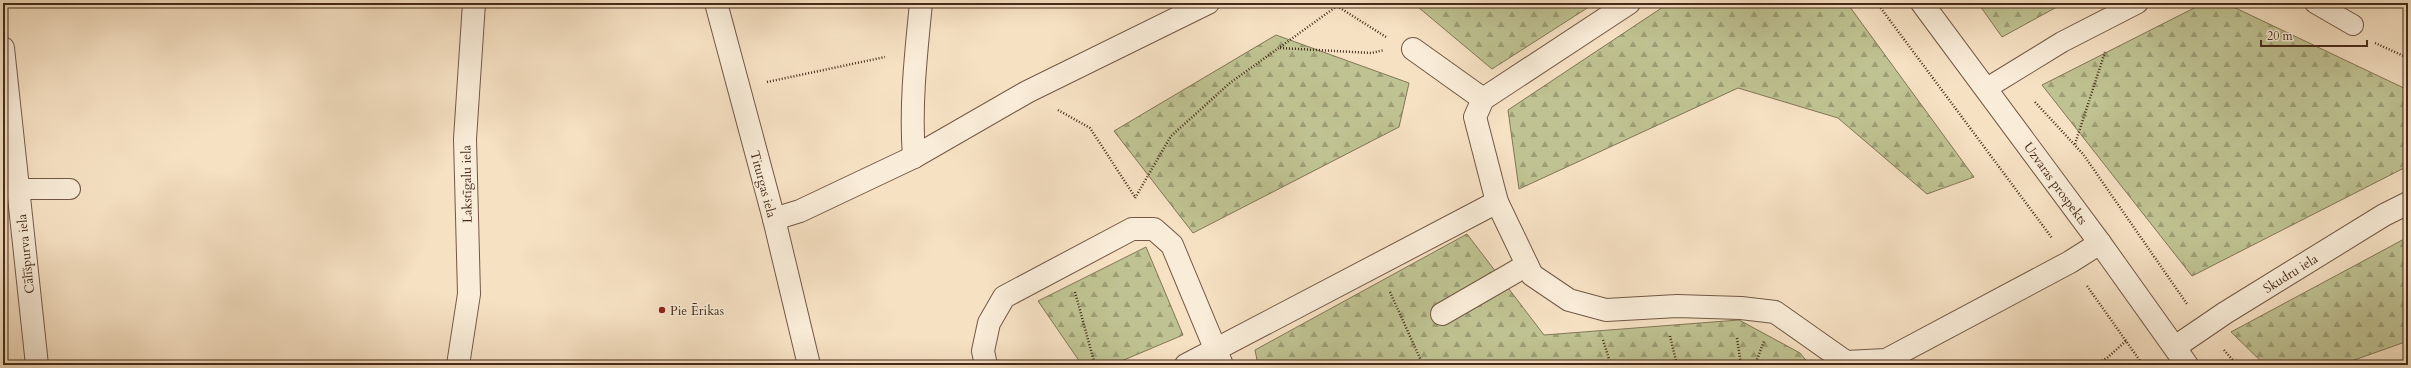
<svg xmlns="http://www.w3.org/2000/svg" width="2411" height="368" font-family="Cardo,serif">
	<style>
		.forest { fill: url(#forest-firs); stroke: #837656 }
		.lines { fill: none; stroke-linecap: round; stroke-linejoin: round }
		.lane-casing { stroke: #735844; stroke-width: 22 }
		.street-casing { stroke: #735844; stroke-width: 24 }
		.path { stroke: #472b19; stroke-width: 2.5; stroke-dasharray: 1 2; stroke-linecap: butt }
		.lane { stroke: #f9ecd8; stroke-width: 20 }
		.street { stroke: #f9ecd8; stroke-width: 22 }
		.poi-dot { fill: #8f2418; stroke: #f9ecd8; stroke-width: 1.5 }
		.labels { text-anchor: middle; stroke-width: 3; stroke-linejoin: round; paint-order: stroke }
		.street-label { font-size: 13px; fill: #472b19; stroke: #f9ecd8 }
		.poi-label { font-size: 13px; fill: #472b19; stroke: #f9ecd8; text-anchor: start }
	</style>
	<defs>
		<pattern id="forest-firs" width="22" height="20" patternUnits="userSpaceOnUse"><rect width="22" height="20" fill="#bfc292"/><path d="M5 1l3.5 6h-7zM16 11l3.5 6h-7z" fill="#9d9e76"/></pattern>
	</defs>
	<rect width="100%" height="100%" fill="#f6e1c3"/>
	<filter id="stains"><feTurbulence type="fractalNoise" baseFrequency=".005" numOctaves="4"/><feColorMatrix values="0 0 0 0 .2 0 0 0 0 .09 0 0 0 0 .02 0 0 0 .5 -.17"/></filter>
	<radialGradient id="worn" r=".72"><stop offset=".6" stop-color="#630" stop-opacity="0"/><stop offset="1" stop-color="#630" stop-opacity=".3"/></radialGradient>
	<!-- forest -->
	<g class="forest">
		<polygon points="1422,3 1595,3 1492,69 1418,7"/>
		<polygon points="1669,3 1847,3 1974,177 1927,194 1838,118 1738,88 1519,189 1508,110"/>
		<polygon points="1978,3 2064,3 2002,37"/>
		<polygon points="2204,3 2225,3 2408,90 2408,166 2192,276 2042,85"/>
		<polygon points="1276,35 1409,83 1399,127 1193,233 1114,131"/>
		<polygon points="1467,234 1544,335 1739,320 1800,353 1810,365 1258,365 1255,350"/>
		<polygon points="2408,237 2408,341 2340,365 2265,365 2231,332"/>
		<polygon points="1146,247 1183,335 1112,365 1082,365 1038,301"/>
	</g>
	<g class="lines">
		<!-- lane casing -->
		<g class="lane-casing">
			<g id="lane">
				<polyline points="2315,3 2353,25"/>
				<polyline points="1987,88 2062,42 2138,3"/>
				<polyline points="18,189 70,189"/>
			</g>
		</g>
		<!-- street casing -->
		<g class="street-casing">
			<g id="street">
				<polyline points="716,3 774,219 809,365"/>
				<polyline points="1922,3 2100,243 2187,365"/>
				<polyline points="3,48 37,365"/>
				<polyline points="1413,49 1483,99"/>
				<path d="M914,157C910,106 916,54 921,3"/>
				<polyline points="1497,202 1475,117 1483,99 1629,3"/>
				<polyline points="774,219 800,211 914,157 1027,92 1208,3"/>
				<polyline points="1442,314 1527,265"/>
				<polyline points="2175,347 2225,313 2384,215 2408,203"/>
				<polyline points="458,365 469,294 465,139 474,3"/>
				<polyline points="986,365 983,351 989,323 1004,297 1132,229 1154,229 1172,245 1222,365"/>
				<polyline points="1186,365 1497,202 1532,275 1569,300 1606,310 1677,306 1741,308 1775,312 1846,362 1886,360 2070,262 2100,243"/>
			</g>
		</g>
		<!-- path -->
		<g class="path">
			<polyline points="1877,3 2052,238"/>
			<polyline points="1337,6 1386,37"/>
			<polyline points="2375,43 2408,58"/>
			<polyline points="1280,48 1372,53 1384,50"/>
			<polyline points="767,82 885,57"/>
			<polyline points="2035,102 2083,154 2187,304"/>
			<polyline points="1058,110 1090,128 1135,197"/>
			<polyline points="2075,144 2105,52"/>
			<polyline points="1135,198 1171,136 1230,83 1337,6 1337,3"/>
			<polyline points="2087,286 2143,365"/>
			<polyline points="1075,292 1095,365"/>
			<polyline points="1390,292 1423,365"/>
			<polyline points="1670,336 1677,365"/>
			<polyline points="1737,338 1741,365"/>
			<polyline points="1603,340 1611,365"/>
			<polyline points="2224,350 2237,365"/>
			<polyline points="1755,365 1764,341"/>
			<polyline points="2094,365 2107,358 2127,340"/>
		</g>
		<!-- lane -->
		<use href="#lane" class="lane"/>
		<!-- street -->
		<use href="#street" class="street"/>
	</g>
	<!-- markers -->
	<circle class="poi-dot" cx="662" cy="310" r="4"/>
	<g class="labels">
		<!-- street labels -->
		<g class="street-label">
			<text transform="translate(2056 183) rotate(54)" y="5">Uzvaras prospekts</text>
			<text transform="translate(466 184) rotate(-91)" y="5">Lakstīgalu iela</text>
			<text transform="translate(764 184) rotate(75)" y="5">Titurgas iela</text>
			<text transform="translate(25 254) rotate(-96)" y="5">Cālīšpurva iela</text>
			<text transform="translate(2290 273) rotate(-32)" y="5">Skudru iela</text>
		</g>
		<!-- poi labels -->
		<g class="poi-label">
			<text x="670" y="315">Pie Ērikas</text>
		</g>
	</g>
	<!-- margin -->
	<rect width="2411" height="368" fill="none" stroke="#f6e1c3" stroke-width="16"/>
	<rect x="4" y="4" width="2403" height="360" fill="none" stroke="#472b19" stroke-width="2"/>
	<rect x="8" y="8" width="2395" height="352" fill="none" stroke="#472b19"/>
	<!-- scale -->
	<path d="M2261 40v6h106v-6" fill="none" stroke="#472b19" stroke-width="2"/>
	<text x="2267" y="40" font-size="12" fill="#472b19" stroke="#f9ecd8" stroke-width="3" paint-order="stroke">20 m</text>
	<rect width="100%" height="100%" filter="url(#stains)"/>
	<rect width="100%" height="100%" fill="url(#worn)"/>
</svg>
